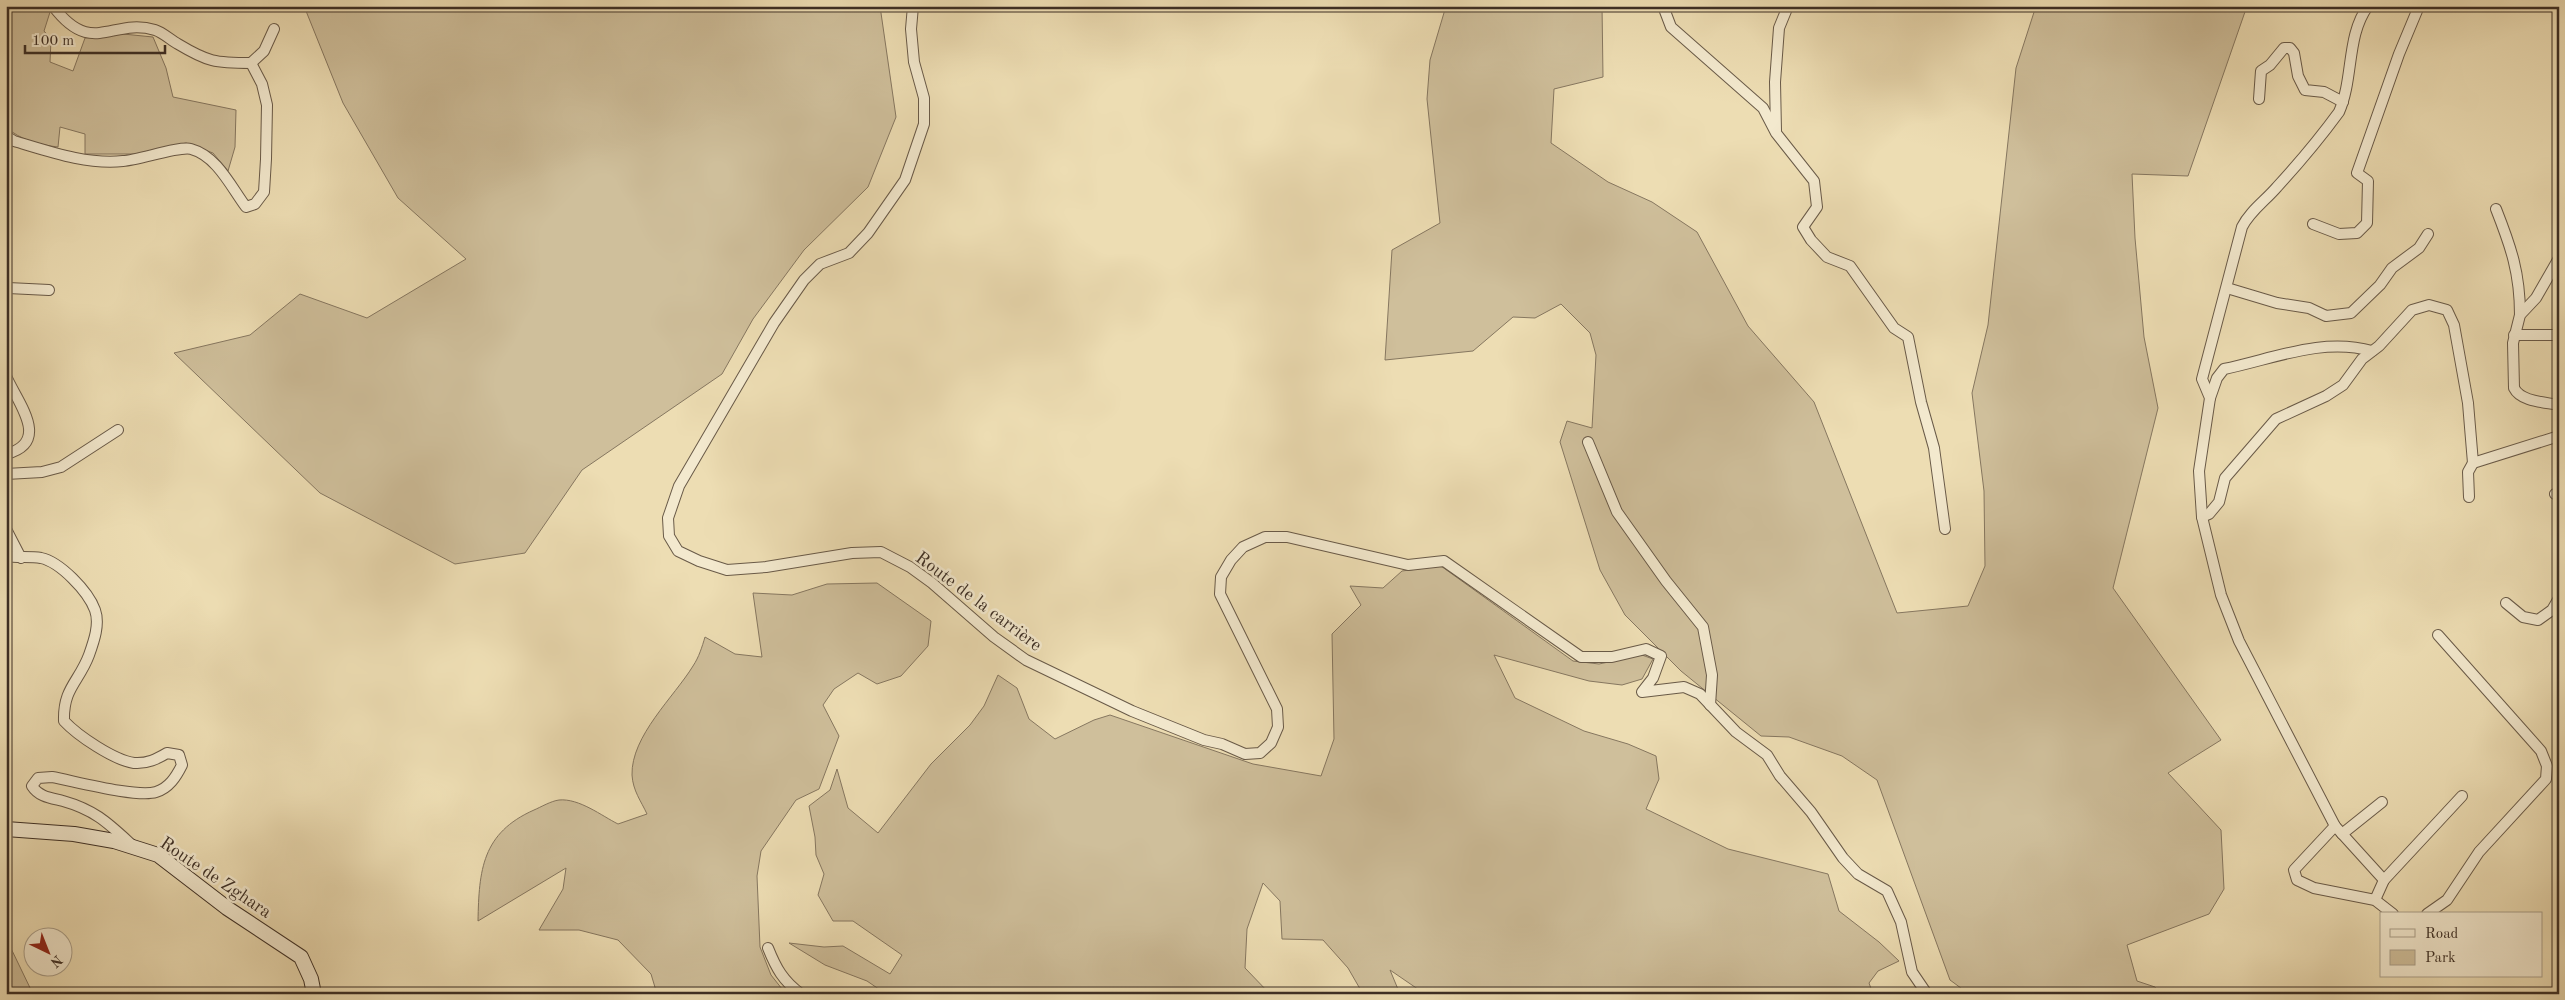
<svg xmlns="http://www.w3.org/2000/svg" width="2565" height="1000" font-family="'Old Standard TT',serif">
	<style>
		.green { fill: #cfbf9b; stroke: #867760 }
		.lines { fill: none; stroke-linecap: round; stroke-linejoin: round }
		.street-casing { stroke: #695a48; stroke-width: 12 }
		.secondary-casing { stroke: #3d2f25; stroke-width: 16 }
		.street { stroke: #f3e9ce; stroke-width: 10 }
		.secondary { stroke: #f3e9ce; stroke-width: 14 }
		.labels { text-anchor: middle; stroke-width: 5; stroke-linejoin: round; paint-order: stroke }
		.street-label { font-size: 18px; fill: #3d2f25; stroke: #f3e9ce }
	</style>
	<rect width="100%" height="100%" fill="#edddb3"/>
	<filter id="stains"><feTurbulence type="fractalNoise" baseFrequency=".004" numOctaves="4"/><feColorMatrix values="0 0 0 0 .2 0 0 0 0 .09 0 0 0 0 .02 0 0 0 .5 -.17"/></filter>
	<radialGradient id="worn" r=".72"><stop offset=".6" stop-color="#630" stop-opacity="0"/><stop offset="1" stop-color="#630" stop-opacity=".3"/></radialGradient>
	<!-- green -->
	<g class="green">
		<path d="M6,6H49L51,9L44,31L51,39L50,62L73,71L85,38L123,34L153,37L166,68L173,97L236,110L235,147L228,171L213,153L186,143L135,154H85V134L60,127L58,147C40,145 20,140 6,127Z"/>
		<polygon points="304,6 880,6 896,117 868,187 804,250 753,319 722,374 582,470 525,553 455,564 320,493 174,353 250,335 300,294 367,318 466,259 398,198 343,103"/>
		<polygon points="1446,6 1602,6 1603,77 1554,89 1551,143 1608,182 1652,202 1697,232 1748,326 1814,402 1897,613 1968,606 1985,566 1984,491 1972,393 1988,325 2016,68 2036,6 2247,6 2188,176 2132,174 2135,238 2144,337 2158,408 2113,588 2221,740 2168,773 2221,830 2224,889 2209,914 2127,945 2137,981 2155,987 2161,994 1969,994 1950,980 1877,780 1842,756 1789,737 1761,736 1681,671 1625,615 1600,570 1560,442 1567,421 1592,428 1596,355 1590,333 1561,304 1535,318 1513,317 1473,351 1385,360 1392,250 1440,223 1427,99 1430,60"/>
		<polygon points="1441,566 1573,661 1599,664 1642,655 1653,659 1642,679 1622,685 1589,681 1494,655 1515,698 1584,731 1628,744 1656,756 1659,779 1646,809 1728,849 1828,874 1839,911 1879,942 1899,961 1878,971 1869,983 1873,994 1425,994 1390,970 1400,994 1363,994 1348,968 1323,940 1282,939 1280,901 1263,883 1247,929 1245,968 1270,994 886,994 867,981 825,965 789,943 824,947 843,946 890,974 902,955 853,921 833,921 818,895 824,874 816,855 815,837 809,806 830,790 837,769 848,808 878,833 931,764 970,725 984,706 998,675 1017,688 1029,719 1055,739 1094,720 1110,715 1253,764 1321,776 1334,739 1332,634 1361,605 1350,586 1383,588 1402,571"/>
		<path d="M877,583L931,621L928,646L901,676L877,684L858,673L834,689L823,705L839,736L819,789L796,800L761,851L757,876L760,947L771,975L786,994H657L651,974L618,940L579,930H539L563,889L566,868L478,921C479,870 482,833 534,810C541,807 551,801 559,800C579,798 602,816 618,824L647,814C641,801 633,791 632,775C631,736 674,697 693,666C699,657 702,647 705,637L735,654L762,657L753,593L792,595L827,584Z"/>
		<polygon points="6,938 33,994 6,994"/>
	</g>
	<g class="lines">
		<!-- street casing -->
		<g class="street-casing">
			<g id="street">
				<path d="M53,6C92,58 112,17 155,30C162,32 171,40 178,44C208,62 215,63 251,63L264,51L274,29"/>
				<polyline points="913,6 911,29 914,62 924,98 924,124 905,180 868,233 849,253 820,264 804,280 774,323 679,486 668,518 669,536 678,551 699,561 727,570 766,567 852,553 881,552 910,567 932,583 994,637 1026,660 1132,711 1204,740 1222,744 1245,754 1260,753 1271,743 1278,727 1277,709 1220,594 1221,577 1231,560 1243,547 1265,537 1287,537 1408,565 1444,561 1581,657 1612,657 1646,649 1661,656 1653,678 1642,692 1684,687 1700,694 1736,732 1767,755 1780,776 1811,812 1843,858 1858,874 1887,891 1901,922 1912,972 1927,994"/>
				<polyline points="1663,6 1671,27 1763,108 1776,133 1814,181 1817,207 1803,227 1811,240 1827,257 1850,266 1894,328 1908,337 1921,402 1934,448 1945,529"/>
				<path d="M2368,6C2346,36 2354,78 2339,112C2320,138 2299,163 2277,187C2265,201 2250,211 2242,227L2202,379L2210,398L2199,471L2202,517L2221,595L2239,641L2335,826L2384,880"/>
				<polyline points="2259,99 2261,71 2270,65 2284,48 2290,48 2294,53 2298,76 2305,90 2324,92 2343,102"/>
				<polyline points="1776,131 1775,82 1779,28 1788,6"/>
				<path d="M6,136L14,141C48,151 87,165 123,161C139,160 179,146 191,149C217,156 231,187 246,207L255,204L264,192L266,159L267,105L262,84L251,63"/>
				<path d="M2496,209C2511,247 2520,273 2520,315"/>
				<polyline points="2313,224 2339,234 2357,233 2367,223 2368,181 2357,173 2399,54 2419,6"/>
				<path d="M2559,258L2536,298L2520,315L2513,343L2514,388C2521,402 2545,402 2559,405"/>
				<polyline points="8,288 49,290"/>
				<polyline points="2227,288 2277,303 2309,308 2326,316 2351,313 2380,285 2392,268 2419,248 2428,234"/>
				<polyline points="2514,335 2559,335"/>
				<path d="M6,376C17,402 52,442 6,454"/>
				<path d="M2210,398L2217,378L2224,369C2273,359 2322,337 2372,351"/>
				<polyline points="1588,442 1617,512 1666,581 1703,627 1712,675 1710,705"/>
				<polyline points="6,474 42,472 61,467 118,430"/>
				<polyline points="2555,494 2559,496"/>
				<polyline points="2469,497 2468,472 2473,463"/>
				<polyline points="2202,517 2209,514 2219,502 2225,478 2276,419 2326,396 2343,385 2362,359 2379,346 2412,310 2429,305 2447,310 2454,325 2468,403 2473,463 2559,436"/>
				<polyline points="6,529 21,558"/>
				<path d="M6,556C17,558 30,556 41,558C60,562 88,591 95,610C100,624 94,641 89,655C79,682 63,688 64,721C78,736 114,760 134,763C147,764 157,759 167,753L179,755L182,765C176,777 169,788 156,792C137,798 74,781 52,777L38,778L32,786C39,797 51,798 63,801C95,810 108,823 132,845"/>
				<polyline points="2506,603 2523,617 2538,620 2552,610 2559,598"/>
				<polyline points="2335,826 2294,870 2297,880 2314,888 2375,900 2393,914"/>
				<polyline points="2342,834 2382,802"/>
				<polyline points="2375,900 2384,880 2462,796"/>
				<polyline points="2427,914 2447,900 2479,852 2546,779 2547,766 2541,751 2438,635"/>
				<path d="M768,948C776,968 783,981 801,994"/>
			</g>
		</g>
		<!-- secondary casing -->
		<g class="secondary-casing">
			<polyline id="secondary" points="6,829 74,834 114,841 158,855 227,908 301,957 311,979 314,994"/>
		</g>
		<!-- street -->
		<use href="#street" class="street"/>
		<!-- secondary -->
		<use href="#secondary" class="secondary"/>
	</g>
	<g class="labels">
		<!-- street labels -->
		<g class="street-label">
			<text transform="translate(979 601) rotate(37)" y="6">Route de la carrière</text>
			<text transform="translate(216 877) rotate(34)" y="6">Route de Zghara</text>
		</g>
	</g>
	<!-- margin -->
	<rect width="2565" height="1000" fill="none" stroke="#edddb3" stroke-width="25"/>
	<rect x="8" y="8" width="2550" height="985" fill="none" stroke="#3d2f25" stroke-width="2.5"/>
	<rect x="12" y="12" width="2540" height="975" fill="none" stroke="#3d2f25"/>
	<!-- legend -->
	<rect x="2380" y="912" width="162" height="65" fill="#f3e9ce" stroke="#aa9f8a"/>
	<rect x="2390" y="929" width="25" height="8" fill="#f3e9ce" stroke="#aa9f8a"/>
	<text x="2425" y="938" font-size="15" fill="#3d2f25">Road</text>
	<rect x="2390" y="950" width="25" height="15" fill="#cfbf9b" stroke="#aa9f8a"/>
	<text x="2425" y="962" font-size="15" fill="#3d2f25">Park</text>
	<!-- north arrow -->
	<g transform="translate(48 952) rotate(137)"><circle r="24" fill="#f3e9ce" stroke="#aa9f8a"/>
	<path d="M0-4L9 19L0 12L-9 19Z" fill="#8f2418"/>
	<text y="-8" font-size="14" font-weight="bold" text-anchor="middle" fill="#3d2f25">N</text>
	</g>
	<!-- scale -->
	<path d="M25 45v8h140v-8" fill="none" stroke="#3d2f25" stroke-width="2.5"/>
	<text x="32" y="45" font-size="15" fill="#3d2f25" stroke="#f3e9ce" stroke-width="4" paint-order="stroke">100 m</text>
	<rect width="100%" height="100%" filter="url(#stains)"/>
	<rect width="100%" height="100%" fill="url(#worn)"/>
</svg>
